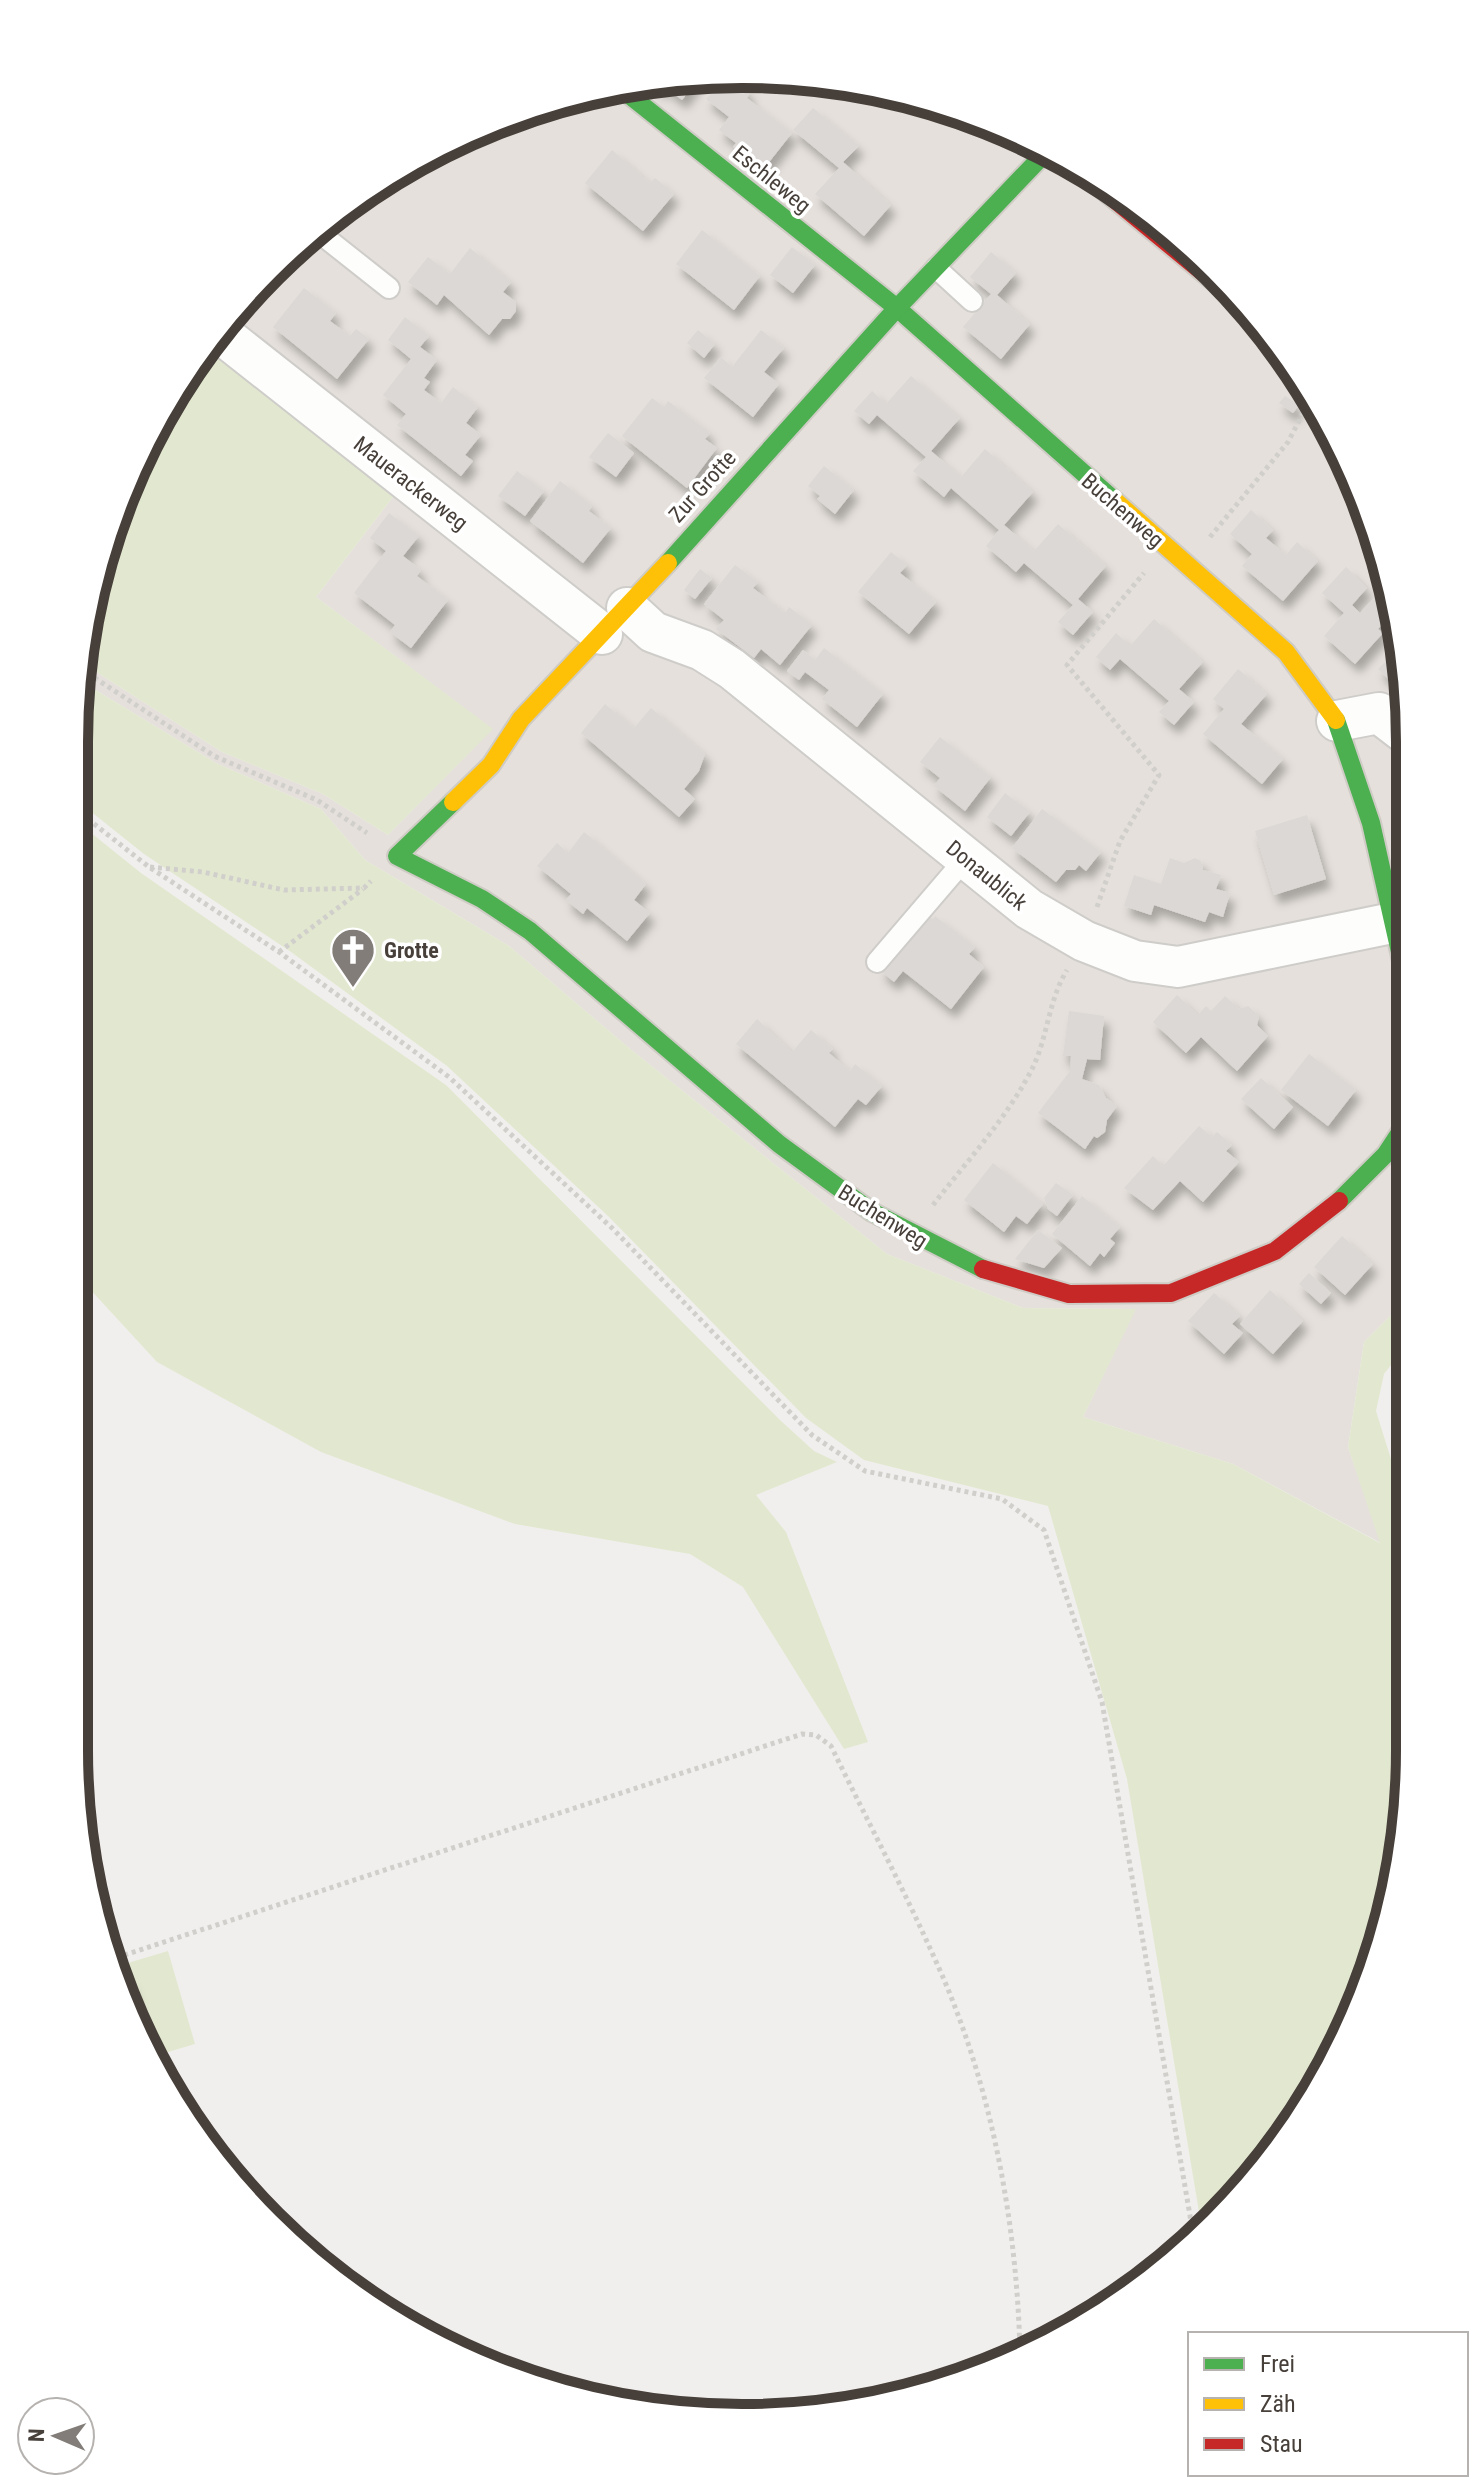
<svg xmlns="http://www.w3.org/2000/svg" width="1484" height="2492" font-family="'Roboto Condensed',sans-serif">
	<style>
		.residential { fill: #e5e0db }
		.green { fill: #e2e8d0 }
		.building { fill: #dbd8d5; filter: url(#shadow) }
		.lines { fill: none; stroke-linecap: round; stroke-linejoin: round }
		.lane-casing { stroke: #cfcdca; stroke-width: 24 }
		.street-casing { stroke: #cfcdca; stroke-width: 44 }
		.fast-casing { stroke: #cfcbc5; stroke-width: 22 }
		.slow-casing { stroke: #cfcbc5; stroke-width: 22 }
		.jam-casing { stroke: #cfcbc5; stroke-width: 22 }
		.path { stroke: #d1cfcb; stroke-width: 5; stroke-dasharray: 4 4; stroke-linecap: butt }
		.lane { stroke: #fdfdfc; stroke-width: 20 }
		.street { stroke: #fdfdfc; stroke-width: 40 }
		.fast { stroke: #4caf50; stroke-width: 18 }
		.slow { stroke: #ffc107; stroke-width: 18 }
		.jam { stroke: #c62828; stroke-width: 18 }
		.labels { text-anchor: middle; stroke-width: 7; stroke-linejoin: round; paint-order: stroke }
		.street-label { font-size: 22px; fill: #473f39; stroke: #fff }
		.poi-label { font-size: 22px; font-weight: bold; fill: #473f39; stroke: #fff; text-anchor: start }
		.rim { fill: none; stroke: #473f39; stroke-width: 10 }
	</style>
	<defs>
		<filter id="shadow"><feDropShadow dx="5" dy="9" stdDeviation="4" flood-color="#0004"/></filter>
	</defs>
	<rect width="100%" height="100%" fill="#f1efed"/>
	<!-- residential -->
	<polygon class="residential" points="742,74 872,87 997,125 1113,186 1215,270 1320,408 1375,528 1409,698 1409,1297 1364,1342 1348,1447 1381,1543 1233,1464 1083,1417 1135,1309 1023,1308 887,1254 629,1048 509,946 365,860 321,809 216,763 79,680 82,663 222,752 323,794 388,835 492,729 316,597 396,493 218,352 154,437 186,371 269,270 371,187 486,125 611,87"/>
	<!-- green -->
	<g class="green">
		<polygon points="218,351 396,493 316,597 493,729 388,835 323,794 222,752 82,663 109,528 154,437"/>
		<polygon points="79,680 216,763 321,809 365,860 509,946 629,1048 887,1254 1023,1308 1136,1309 1083,1417 1233,1464 1380,1543 1348,1447 1364,1342 1409,1297 1409,1342 1384,1374 1376,1411 1409,1517 1409,1794 1374,1965 1298,2121 1202,2230 1127,1779 1048,1506 864,1460 806,1418 608,1216 447,1066 291,952 144,854 75,799 75,698"/>
		<polygon points="75,820 141,873 446,1085 780,1420 814,1451 837,1462 756,1495 786,1532 868,1742 844,1749 743,1587 690,1554 515,1524 321,1452 157,1362 75,1273"/>
		<polygon points="168,1951 195,2044 158,2055 111,1968"/>
	</g>
	<!-- building -->
	<g class="building">
		<polygon points="728,75 750,93 747,98 792,133 766,166 733,147 736,143 719,130 729,117 706,99"/>
		<polygon points="699,78 682,100 664,86 661,90 652,83"/>
		<polygon points="813,108 859,146 843,162 891,205 864,236 815,194 839,168 793,130"/>
		<polygon points="612,150 650,183 655,178 674,194 643,231 585,183"/>
		<polygon points="702,230 760,276 734,310 676,264"/>
		<polygon points="792,247 815,265 793,293 770,275"/>
		<polygon points="470,248 511,282 503,292 516,302 516,311 510,319 502,319 489,335 444,295 437,305 408,282 428,257 450,274"/>
		<polygon points="991,252 1016,273 997,295 1030,324 1001,359 963,327 991,294 970,277"/>
		<polygon points="304,288 336,313 330,321 350,336 356,329 369,339 337,379 273,327"/>
		<polygon points="405,317 429,336 420,347 437,360 424,378 430,382 424,390 441,403 453,387 478,407 466,423 481,435 465,455 473,461 461,476 397,425 406,414 383,395 411,359 388,340"/>
		<polygon points="698,330 715,344 704,358 687,343"/>
		<polygon points="761,330 784,348 764,372 779,384 753,417 704,378 721,357 732,367"/>
		<polygon points="911,376 960,418 931,451 961,477 985,449 1033,492 1004,525 1034,551 1058,524 1106,566 1078,599 1093,612 1073,635 1058,622 1073,605 1024,563 1016,572 986,546 999,530 951,488 944,497 913,471 926,457 877,415 869,424 854,411 872,391 886,404"/>
		<polygon points="1285,396 1299,405 1293,413 1279,403"/>
		<polygon points="652,398 664,407 668,401 710,433 705,439 717,448 687,488 622,436"/>
		<polygon points="608,433 634,453 616,477 589,457"/>
		<polygon points="824,466 854,490 835,514 817,499 820,496 808,486"/>
		<polygon points="517,471 544,491 525,516 498,496"/>
		<polygon points="560,481 592,506 589,511 611,528 583,563 530,521"/>
		<polygon points="1251,510 1273,530 1266,538 1286,555 1297,542 1318,561 1283,601 1242,566 1252,554 1230,534"/>
		<polygon points="389,513 419,536 403,556 421,570 417,576 448,600 411,648 390,632 395,625 354,593 386,551 370,538"/>
		<polygon points="891,552 907,565 900,573 936,602 909,634 858,592"/>
		<polygon points="735,565 758,582 753,588 785,613 789,607 812,625 780,665 761,649 754,658 716,629 724,620 704,604"/>
		<polygon points="1346,567 1367,588 1352,605 1360,613 1375,597 1392,614 1378,629 1383,633 1355,664 1324,636 1344,613 1322,593"/>
		<polygon points="700,569 712,578 695,599 684,590"/>
		<polygon points="1154,619 1203,662 1179,689 1194,702 1174,725 1159,712 1169,701 1120,659 1110,670 1096,657 1116,633 1130,646"/>
		<polygon points="824,648 883,694 857,727 822,699 829,690 805,672 799,680 787,671 803,650 815,660"/>
		<polygon points="1398,650 1406,683 1399,689 1378,669"/>
		<polygon points="1238,669 1267,694 1241,724 1283,759 1262,784 1203,734 1224,709 1213,699"/>
		<polygon points="605,704 634,728 651,708 705,754 699,771 684,789 695,799 679,817 581,733"/>
		<polygon points="940,737 991,777 965,811 934,786 940,778 920,762"/>
		<polygon points="1005,793 1030,812 1011,836 987,817"/>
		<polygon points="1042,809 1101,852 1086,871 1079,865 1075,870 1066,870 1056,882 1012,848"/>
		<polygon points="1307,815 1326,879 1274,895 1255,831"/>
		<polygon points="584,832 646,884 634,900 650,913 627,941 587,908 583,914 566,900 571,894 537,866 557,843 568,853"/>
		<polygon points="1170,858 1184,863 1195,858 1201,861 1203,870 1221,875 1216,889 1230,893 1223,917 1209,912 1205,922 1154,905 1151,915 1124,906 1134,875 1161,884"/>
		<polygon points="926,913 933,919 935,916 975,947 969,954 984,967 951,1009 903,971 894,982 880,970"/>
		<polygon points="1177,995 1198,1015 1206,1006 1211,1011 1225,996 1239,1009 1248,1006 1259,1016 1257,1025 1268,1036 1237,1071 1201,1037 1186,1053 1153,1022"/>
		<polygon points="1069,1011 1104,1016 1100,1060 1087,1059 1082,1079 1099,1085 1106,1098 1117,1106 1107,1120 1105,1132 1097,1138 1094,1136 1085,1149 1038,1113 1070,1071 1071,1056 1063,1056"/>
		<polygon points="757,1019 792,1052 811,1030 833,1049 829,1053 850,1071 855,1064 882,1086 866,1105 858,1099 835,1127 736,1044"/>
		<polygon points="1309,1054 1356,1090 1328,1126 1281,1090"/>
		<polygon points="1261,1078 1293,1107 1274,1129 1241,1099"/>
		<polygon points="1199,1126 1212,1137 1217,1132 1232,1145 1226,1151 1239,1162 1203,1202 1180,1181 1153,1210 1124,1188 1153,1156 1163,1166"/>
		<polygon points="993,1163 1043,1204 1027,1224 1016,1216 1004,1232 964,1200"/>
		<polygon points="1056,1183 1073,1195 1057,1216 1048,1209 1044,1198"/>
		<polygon points="1082,1196 1120,1227 1110,1239 1115,1243 1104,1257 1100,1253 1090,1266 1052,1234"/>
		<polygon points="1038,1230 1062,1248 1044,1268 1015,1259"/>
		<polygon points="1342,1236 1373,1264 1345,1295 1314,1267"/>
		<polygon points="1309,1273 1331,1293 1321,1304 1299,1284"/>
		<polygon points="1270,1290 1303,1321 1273,1354 1240,1324"/>
		<polygon points="1214,1293 1240,1316 1232,1324 1243,1333 1224,1354 1188,1321"/>
		<polygon points="130,1980 136,2000 130,2002 120,1984"/>
	</g>
	<g class="lines">
		<!-- lane casing -->
		<g class="lane-casing">
			<g id="lane">
				<polyline points="317,231 389,288"/>
				<polyline points="936,268 972,301"/>
				<polyline points="877,962 966,858"/>
			</g>
		</g>
		<!-- street casing -->
		<g class="street-casing">
			<g id="street">
				<polyline points="219,332 602,634"/>
				<polyline points="627,608 653,632 702,650 732,669 1029,909 1084,941 1135,961 1178,967 1392,923 1409,923"/>
				<polyline points="1337,721 1379,713 1409,736"/>
			</g>
		</g>
		<!-- fast casing -->
		<g class="fast-casing">
			<g id="fast">
				<polyline points="618,86 897,308 1115,501"/>
				<polyline points="668,563 897,308 1047,151"/>
				<polyline points="1336,720 1371,823 1409,992"/>
				<polyline points="453,802 397,856 482,899 530,931 779,1144 872,1212 983,1269"/>
				<polyline points="1339,1201 1386,1154 1409,1119"/>
			</g>
		</g>
		<!-- slow casing -->
		<g class="slow-casing">
			<g id="slow">
				<polyline points="1115,501 1286,652 1336,720"/>
				<polyline points="453,802 491,765 521,719 668,563"/>
			</g>
		</g>
		<!-- jam casing -->
		<g class="jam-casing">
			<g id="jam">
				<polyline points="1074,166 1239,302"/>
				<polyline points="983,1269 1069,1294 1171,1293 1275,1251 1339,1201"/>
			</g>
		</g>
		<!-- path -->
		<g class="path">
			<polyline points="1210,537 1288,442 1312,396"/>
			<polyline points="81,669 214,756 317,800 367,833"/>
			<polyline points="75,809 149,867 279,952 449,1077 612,1228 812,1435 865,1471 1002,1499 1044,1530 1102,1702 1194,2239"/>
			<polyline points="150,867 203,872 284,890 364,888 371,881"/>
			<polyline points="1097,907 1120,841 1159,775 1067,665 1144,573"/>
			<polyline points="279,952 363,889"/>
			<path d="M933,1205C967,1161 1007,1118 1032,1069C1048,1037 1048,1001 1067,970"/>
			<path d="M109,1960L802,1734L816,1735L831,1746C868,1822 908,1897 942,1975C993,2093 1017,2226 1020,2353"/>
		</g>
		<!-- lane -->
		<use href="#lane" class="lane"/>
		<!-- street -->
		<use href="#street" class="street"/>
		<!-- fast -->
		<use href="#fast" class="fast"/>
		<!-- slow -->
		<use href="#slow" class="slow"/>
		<!-- jam -->
		<use href="#jam" class="jam"/>
	</g>
	<!-- icons -->
	<defs>
		<g id="church-pin" transform="scale(2.3)"><path d="M0 17L-7.5 6A9.5 9.5 0 1 1 7.5 6Z" fill="#827d78" stroke="#fff"/><path d="M-1.2-6h2.4v3.5h3.3v2.4h-3.3V6h-2.4V-.1h-3.3v-2.4h3.3Z" fill="#fff"/></g>
	</defs>
	<g fill-rule="evenodd">
		<use href="#church-pin" x="353" y="950"/>
	</g>
	<g class="labels">
		<!-- street labels -->
		<g class="street-label">
			<text transform="translate(772 179) rotate(39)" y="8">Eschleweg</text>
			<text transform="translate(411 483) rotate(38)" y="8">Mauerackerweg</text>
			<text transform="translate(702 486) rotate(-48)" y="8">Zur Grotte</text>
			<text transform="translate(1123 510) rotate(41)" y="8">Buchenweg</text>
			<text transform="translate(987 875) rotate(39)" y="8">Donaublick</text>
			<text transform="translate(883 1216) rotate(32)" y="8">Buchenweg</text>
		</g>
		<!-- poi labels -->
		<g class="poi-label">
			<text x="384" y="958">Grotte</text>
		</g>
	</g>
	<!-- crop -->
	<path d="M0 0H1484V2492H0ZM742 88H742A654 654 0 0 1 1396 742V1750A654 654 0 0 1 742 2404H742A654 654 0 0 1 88 1750V742A654 654 0 0 1 742 88Z" fill="#fff" fill-rule="evenodd"/>
	<path class="rim" d="M742 88H742A654 654 0 0 1 1396 742V1750A654 654 0 0 1 742 2404H742A654 654 0 0 1 88 1750V742A654 654 0 0 1 742 88Z"/>
	<!-- legend -->
	<rect x="1188" y="2332" width="280" height="144" fill="#ffffff" stroke="#b5b2b0" stroke-width="2"/>
	<rect x="1204" y="2358" width="40" height="12" fill="#4caf50" stroke="#b5b2b0" stroke-width="2"/>
	<text x="1260" y="2372" font-size="24" fill="#473f39">Frei</text>
	<rect x="1204" y="2398" width="40" height="12" fill="#ffc107" stroke="#b5b2b0" stroke-width="2"/>
	<text x="1260" y="2412" font-size="24" fill="#473f39">Zäh</text>
	<rect x="1204" y="2438" width="40" height="12" fill="#c62828" stroke="#b5b2b0" stroke-width="2"/>
	<text x="1260" y="2452" font-size="24" fill="#473f39">Stau</text>
	<!-- north arrow -->
	<g transform="translate(56 2436) rotate(272)"><circle r="38" fill="#ffffff" stroke="#b5b2b0" stroke-width="2"/>
	<path d="M0-6L14 30L0 20L-14 30Z" fill="#827d78"/>
	<text y="-12" font-size="22" font-weight="bold" text-anchor="middle" fill="#473f39">N</text>
	</g>
</svg>
